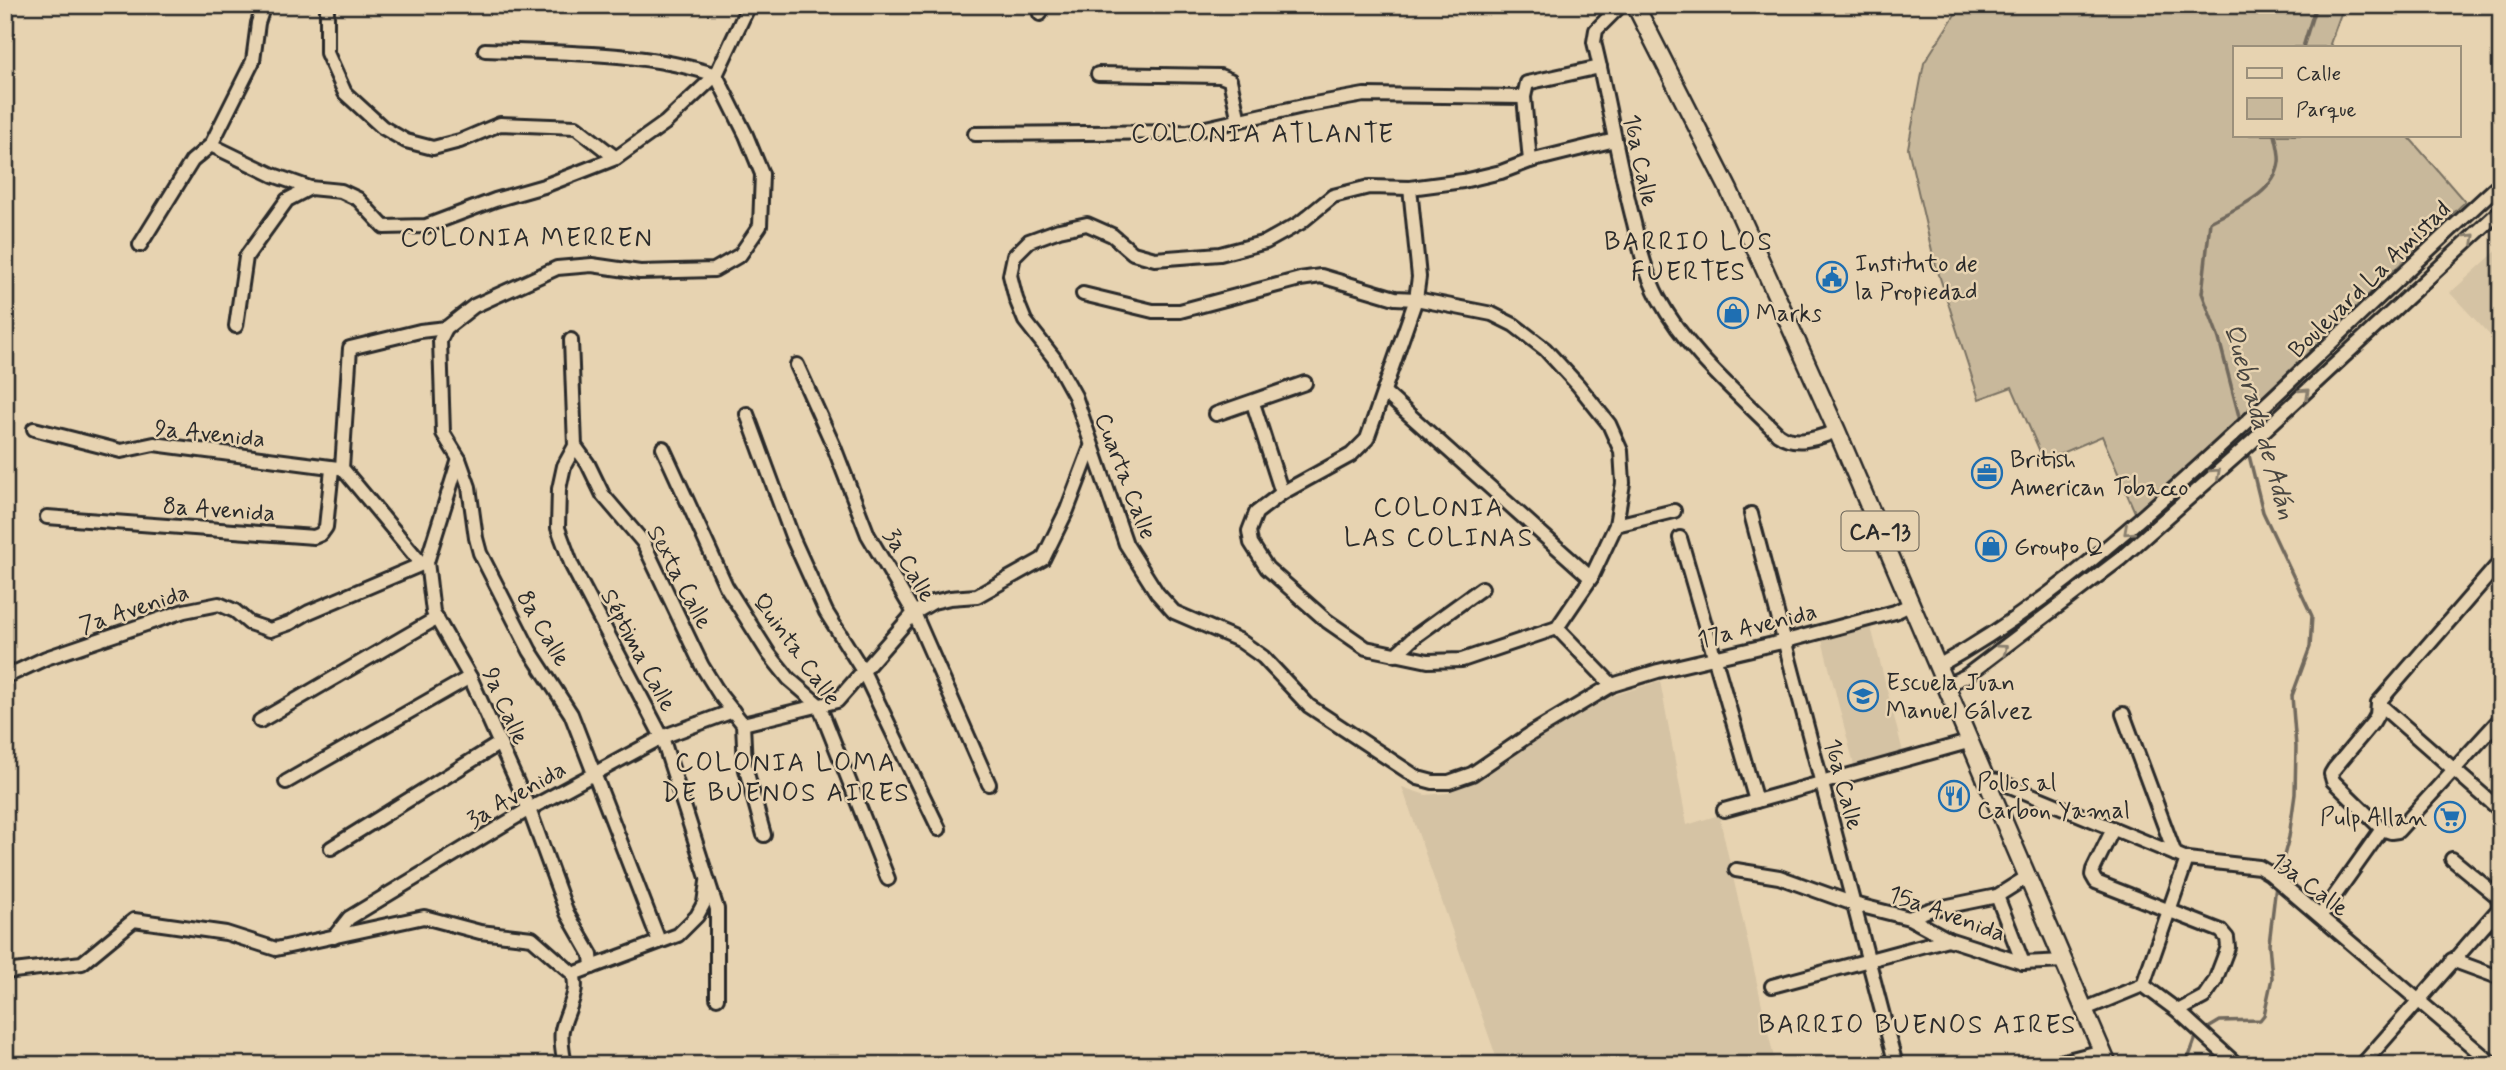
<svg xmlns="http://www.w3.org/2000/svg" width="2506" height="1070" font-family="Mynerve,sans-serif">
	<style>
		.built { fill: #d5c3a4 }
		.green { fill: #c8b89b; stroke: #7a7263; stroke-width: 2 }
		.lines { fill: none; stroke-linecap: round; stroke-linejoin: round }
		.stream { stroke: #71695d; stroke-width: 3.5 }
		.minor-casing { stroke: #2b2b2b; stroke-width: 18 }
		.major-casing { stroke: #2b2b2b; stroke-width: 21 }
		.minor { stroke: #e7d3b1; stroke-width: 12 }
		.major { stroke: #e7d3b1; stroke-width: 16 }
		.oneway { stroke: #897f6e }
		.labels { text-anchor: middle; stroke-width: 5; stroke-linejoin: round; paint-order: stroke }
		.shield { fill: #e7d3b1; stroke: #635d53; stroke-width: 2 }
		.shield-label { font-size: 23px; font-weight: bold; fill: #2b2b2b }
		.street-label { font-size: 24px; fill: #2b2b2b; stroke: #e7d3b1 }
		.poi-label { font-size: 24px; fill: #2b2b2b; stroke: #e7d3b1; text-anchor: start }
		.neighbourhood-label { font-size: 26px; letter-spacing: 2px; fill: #2b2b2b; stroke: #e7d3b1 }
		.water-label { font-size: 26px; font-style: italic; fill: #484540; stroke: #e7d3b1 }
	</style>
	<rect width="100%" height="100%" fill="#e7d3b1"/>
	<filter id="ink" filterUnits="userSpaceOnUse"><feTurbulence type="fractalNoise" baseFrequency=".0143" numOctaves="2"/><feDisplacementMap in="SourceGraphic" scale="14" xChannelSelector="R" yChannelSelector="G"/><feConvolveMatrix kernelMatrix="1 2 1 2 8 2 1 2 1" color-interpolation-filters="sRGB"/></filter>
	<g filter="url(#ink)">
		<!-- built -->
		<g class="built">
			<polygon points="2501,247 2501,347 2450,293"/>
			<polygon points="1871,627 1903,752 1854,765 1822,640"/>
			<polygon points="1660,681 1687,825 1719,815 1774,1058 1745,1065 1499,1065 1402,787 1426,795 1448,793 1612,696"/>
		</g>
		<!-- green -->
		<polygon class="green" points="1961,5 2344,5 2330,44 2333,47 2235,47 2235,135 2407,135 2465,202 2137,517 2102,436 2044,461 2012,387 1979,399 1933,256 1908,148 1924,63"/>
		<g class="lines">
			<!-- stream -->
			<g class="stream">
				<polyline points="2303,47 2316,5"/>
				<path d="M2241,424L2219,339L2202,293L2210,222C2236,208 2275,194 2279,162C2280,154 2277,143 2275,135"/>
				<polyline points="2243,431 2263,512 2312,616 2310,647 2292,696 2296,747 2295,794 2289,837 2278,878"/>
				<polyline points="2205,1030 2220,1021 2260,1020 2264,1015 2272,978 2269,944 2276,885"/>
				<polyline points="2186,1065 2196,1037 2199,1035"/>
			</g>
			<!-- minor casing -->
			<g class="minor-casing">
				<g id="minor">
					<polyline points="327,5 327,53 345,93 382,127 406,141 433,148 460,141 500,124 576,127 616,158"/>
					<polyline points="1038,5 1040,14"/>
					<path d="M1621,5L1596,30L1594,42C1609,102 1618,163 1634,223C1640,249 1646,275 1659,299C1687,351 1736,392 1778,434C1796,447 1817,438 1837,431"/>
					<polyline points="1098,74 1220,76 1230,80 1239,121"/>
					<polyline points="975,134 1188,132 1303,106 1364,95 1524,97"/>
					<polyline points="1615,140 1530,161 1501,172 1463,181 1410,188 1369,187 1333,196 1300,223 1266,242 1220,254 1155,259 1133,253 1112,235 1087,224 1059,230 1029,241 1014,256 1010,275 1016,299 1025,321 1054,358 1075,396 1126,544 1157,593 1174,612 1239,640 1263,657 1309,706 1418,778 1433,782 1449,782 1472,774 1532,733 1612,685 1658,671 1786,641 1895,612 1912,604"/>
					<polyline points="211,145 273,175 310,188 341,191 358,199 384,227 426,226 495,200 544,186 616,158 665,123 716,75 749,5"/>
					<polyline points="1530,161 1524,97 1527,83 1600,67"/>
					<polyline points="1410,188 1419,277 1416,299 1367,439 1351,455 1282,493 1256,513 1249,531 1251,543 1267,568 1327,621 1366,648 1428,661 1462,660 1557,628 1591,578 1616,525 1674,511"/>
					<polyline points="140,245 192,161 211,145 253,61 258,23 264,5"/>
					<polyline points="1083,294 1153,311 1180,311 1300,279 1321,276 1395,298 1416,299 1492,314 1514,325 1545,349 1578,385 1609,424 1621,451 1623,483 1616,525"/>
					<polyline points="236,326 246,257 287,200 310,188"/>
					<polyline points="446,328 440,340 443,433 459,459 469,487 476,538 480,553 530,651 571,714 659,941"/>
					<polyline points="571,340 575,446 588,464 603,495 643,542 702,666 720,695 743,724 745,766 764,835"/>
					<polyline points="797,365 834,447 868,535 914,613 989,784"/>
					<polyline points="1384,392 1591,578"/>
					<polyline points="1253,403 1282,493"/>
					<polyline points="747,414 793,539 826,612 863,671 939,829"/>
					<polyline points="1216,414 1305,383"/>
					<polyline points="34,429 121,451 154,444 338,468"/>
					<polyline points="575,446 564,466 559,489 558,528 572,566 662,737 717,909 717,998"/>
					<polyline points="663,448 726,586 769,654 789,679 819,705 888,879"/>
					<polyline points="459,459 427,562 433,612 470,677 529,809 567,913 591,955 592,967"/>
					<polyline points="1751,514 1896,1065"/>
					<polyline points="47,517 314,537 321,534 326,527 332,469"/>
					<polyline points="1680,538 1756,801"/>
					<polyline points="2501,561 2378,703 2377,715 2373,722 2334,769 2331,774 2333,781 2382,829 2391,832 2398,831 2501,718"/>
					<path d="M421,563L342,468L350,348L420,331L446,328L474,306L557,268L592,265L640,272L714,270L740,255L760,226L762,174L746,135L716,75C643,51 562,53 485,50"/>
					<polyline points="1557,628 1612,685"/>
					<polyline points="1395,655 1417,635 1482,588"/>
					<path d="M1938,666C2029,616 2110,547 2187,477C2294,381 2395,279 2501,183"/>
					<polyline points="5,677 46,658 184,611 219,604 235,611 249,623 270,630 290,623 309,612 427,562"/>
					<polyline points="1946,685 1966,676 2120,559 2254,440 2501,210"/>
					<polyline points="2378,703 2501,811"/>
					<polyline points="2123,714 2175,854"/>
					<polyline points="260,721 437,618"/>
					<polyline points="743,724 837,701 914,613 933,602 950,598 977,596 1043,559 1067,510 1091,447"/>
					<polyline points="1984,779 1998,781 2187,859 2259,867 2269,873 2494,1065"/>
					<polyline points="286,782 470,677"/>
					<polyline points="1724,810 1968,742"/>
					<polyline points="2113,829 2093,870 2092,875 2096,882 2221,931 2227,938 2228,947 2215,981 2204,997 2178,1011"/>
					<polyline points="331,848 500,743"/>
					<polyline points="1736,870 1779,877 1854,904 1909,918 1948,939 2023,963 2064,961"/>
					<polyline points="1997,896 2023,963"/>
					<polyline points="2321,915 2382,829"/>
					<polyline points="1909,918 1929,910 1997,896 2027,877"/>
					<polyline points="334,937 349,918 529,809 662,737 733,711"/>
					<polyline points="2452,960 2501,978"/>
					<path d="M5,972L82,963L134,920L226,933L276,949L424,917L480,932L532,938L573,974C580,993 566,1011 562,1030C560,1042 563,1053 565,1065"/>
					<polyline points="573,974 678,935 697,916 704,903 707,882"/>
					<polyline points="2143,985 2178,1011 2237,1065"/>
					<polyline points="1772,986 1948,939"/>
					<polyline points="2085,1009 2143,985 2187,859"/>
					<polyline points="2048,1065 2103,1051"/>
					<polyline points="2362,1065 2498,910 2499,903 2497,896 2452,859"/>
				</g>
			</g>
			<!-- major casing -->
			<g class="major-casing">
				<polyline id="major" points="1635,5 1729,190 1837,431 2108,1065"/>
			</g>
			<!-- minor -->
			<use href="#minor" class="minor"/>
			<!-- major -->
			<use href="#major" class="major"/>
		</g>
		<!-- one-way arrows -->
		<defs><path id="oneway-chevron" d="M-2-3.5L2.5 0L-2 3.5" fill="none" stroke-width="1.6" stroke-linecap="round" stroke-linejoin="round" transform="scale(1.75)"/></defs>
		<g class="oneway">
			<use href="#oneway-chevron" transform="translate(2471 238) rotate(-43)"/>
			<use href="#oneway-chevron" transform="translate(2305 393) rotate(-43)"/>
			<use href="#oneway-chevron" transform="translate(2216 473) rotate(-42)"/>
			<use href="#oneway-chevron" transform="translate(2128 531) rotate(138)"/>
			<use href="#oneway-chevron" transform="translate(2003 649) rotate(-37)"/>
		</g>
	</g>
	<!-- icons -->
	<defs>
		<g id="civic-ring" transform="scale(1.575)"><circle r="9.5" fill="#e7d3b1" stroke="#1f6fb2" stroke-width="1.5"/><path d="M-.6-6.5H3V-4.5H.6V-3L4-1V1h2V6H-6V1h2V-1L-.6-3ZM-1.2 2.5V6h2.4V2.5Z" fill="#1f6fb2"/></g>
		<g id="shop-ring" transform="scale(1.575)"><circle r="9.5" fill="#e7d3b1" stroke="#1f6fb2" stroke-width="1.5"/><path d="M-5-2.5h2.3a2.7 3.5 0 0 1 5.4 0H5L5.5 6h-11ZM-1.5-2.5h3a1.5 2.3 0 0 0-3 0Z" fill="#1f6fb2"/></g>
		<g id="office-ring" transform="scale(1.575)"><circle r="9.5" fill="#e7d3b1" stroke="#1f6fb2" stroke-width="1.5"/><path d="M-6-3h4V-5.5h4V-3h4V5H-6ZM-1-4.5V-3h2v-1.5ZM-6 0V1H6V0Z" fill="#1f6fb2"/></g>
		<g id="school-ring" transform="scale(1.575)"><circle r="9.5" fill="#e7d3b1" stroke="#1f6fb2" stroke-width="1.5"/><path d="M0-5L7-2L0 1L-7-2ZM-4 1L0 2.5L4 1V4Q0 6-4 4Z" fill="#1f6fb2"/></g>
		<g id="restaurant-ring" transform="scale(1.575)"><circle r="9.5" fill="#e7d3b1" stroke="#1f6fb2" stroke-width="1.5"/><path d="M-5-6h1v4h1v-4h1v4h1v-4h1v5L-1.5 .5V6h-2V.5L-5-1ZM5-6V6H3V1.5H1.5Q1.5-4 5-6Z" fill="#1f6fb2"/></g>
		<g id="supermarket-ring" transform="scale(1.575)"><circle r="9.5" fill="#e7d3b1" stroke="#1f6fb2" stroke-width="1.5"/><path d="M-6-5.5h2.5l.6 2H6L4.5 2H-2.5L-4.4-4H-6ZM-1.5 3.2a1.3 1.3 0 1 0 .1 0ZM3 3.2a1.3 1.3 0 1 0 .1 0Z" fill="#1f6fb2"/></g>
	</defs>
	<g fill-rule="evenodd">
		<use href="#civic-ring" x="1832" y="277"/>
		<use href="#shop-ring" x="1733" y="313"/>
		<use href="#office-ring" x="1987" y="473"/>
		<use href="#shop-ring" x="1991" y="546"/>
		<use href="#school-ring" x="1863" y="696"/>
		<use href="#restaurant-ring" x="1954" y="796"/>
		<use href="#supermarket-ring" x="2450" y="817"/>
	</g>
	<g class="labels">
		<!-- shield labels -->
		<rect class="shield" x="1841.5" y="511.5" width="77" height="39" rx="5"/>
		<g class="shield-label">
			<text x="1880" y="539">CA-13</text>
		</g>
		<!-- street labels -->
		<g class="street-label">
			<text transform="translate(1641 160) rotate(78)" y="8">16a Calle</text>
			<text transform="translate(2369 279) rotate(-44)" y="8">Boulevard La Amistad</text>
			<text transform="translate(210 433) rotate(6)" y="8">9a Avenida</text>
			<text transform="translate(1126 476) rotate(69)" y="8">Cuarta Calle</text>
			<text transform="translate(219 509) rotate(4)" y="8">8a Avenida</text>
			<text transform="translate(910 565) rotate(60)" y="8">3a Calle</text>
			<text transform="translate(680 577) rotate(62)" y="8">Sexta Calle</text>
			<text transform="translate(134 608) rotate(-18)" y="8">7a Avenida</text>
			<text transform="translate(1757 625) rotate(-14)" y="8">17a Avenida</text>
			<text transform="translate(544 628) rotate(60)" y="8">8a Calle</text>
			<text transform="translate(797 649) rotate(54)" y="8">Quinta Calle</text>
			<text transform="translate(639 650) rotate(62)" y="8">Séptima Calle</text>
			<text transform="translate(506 706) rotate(66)" y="8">9a Calle</text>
			<text transform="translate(1844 784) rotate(75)" y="8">16a Calle</text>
			<text transform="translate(516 794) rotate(-30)" y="8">3a Avenida</text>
			<text transform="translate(2310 884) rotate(37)" y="8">13a Calle</text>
			<text transform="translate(1947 913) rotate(20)" y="8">15a Avenida</text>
		</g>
		<!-- poi labels -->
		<g class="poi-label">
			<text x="1855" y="271">Instituto de<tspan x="1855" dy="28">la Propiedad</tspan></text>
			<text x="1756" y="321">Marks</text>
			<text x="2010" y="467">British<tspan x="2010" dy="28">American Tobacco</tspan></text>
			<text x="2014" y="554">Groupo Q</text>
			<text x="1886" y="690">Escuela Juan<tspan x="1886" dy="28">Manuel Gálvez</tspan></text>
			<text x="1977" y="790">Pollos al<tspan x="1977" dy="28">Carbon Yamal</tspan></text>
			<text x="2427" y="825" text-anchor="end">Pulp Allan</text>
		</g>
		<!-- neighbourhood labels -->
		<g class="neighbourhood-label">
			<text x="1263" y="142">COLONIA ATLANTE</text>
			<text x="527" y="246">COLONIA MERREN</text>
			<text x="1689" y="250">BARRIO LOS<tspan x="1689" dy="30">FUERTES</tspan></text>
			<text x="1439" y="516">COLONIA<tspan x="1439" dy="30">LAS COLINAS</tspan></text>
			<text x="786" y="771">COLONIA LOMA<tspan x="786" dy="30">DE BUENOS AIRES</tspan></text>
			<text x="1918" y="1033">BARRIO BUENOS AIRES</text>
		</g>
		<!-- water labels -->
		<g class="water-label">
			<text transform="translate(2261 421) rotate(74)" y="9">Quebrada de Adán</text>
		</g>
	</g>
	<!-- margin -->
	<rect width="2506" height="1070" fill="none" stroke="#e7d3b1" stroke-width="28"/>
	<rect x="14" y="14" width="2478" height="1042" fill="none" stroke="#2b2b2b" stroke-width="2.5" filter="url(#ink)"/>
	<!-- legend -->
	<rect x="2233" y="46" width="228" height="91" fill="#e7d3b1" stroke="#9c907b" stroke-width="2"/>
	<rect x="2247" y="68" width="35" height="10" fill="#e7d3b1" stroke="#9c907b" stroke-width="2"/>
	<text x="2296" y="80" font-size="21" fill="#2b2b2b">Calle</text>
	<rect x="2247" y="98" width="35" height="21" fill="#c8b89b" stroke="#9c907b" stroke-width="2"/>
	<text x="2296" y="116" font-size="21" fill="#2b2b2b">Parque</text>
</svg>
